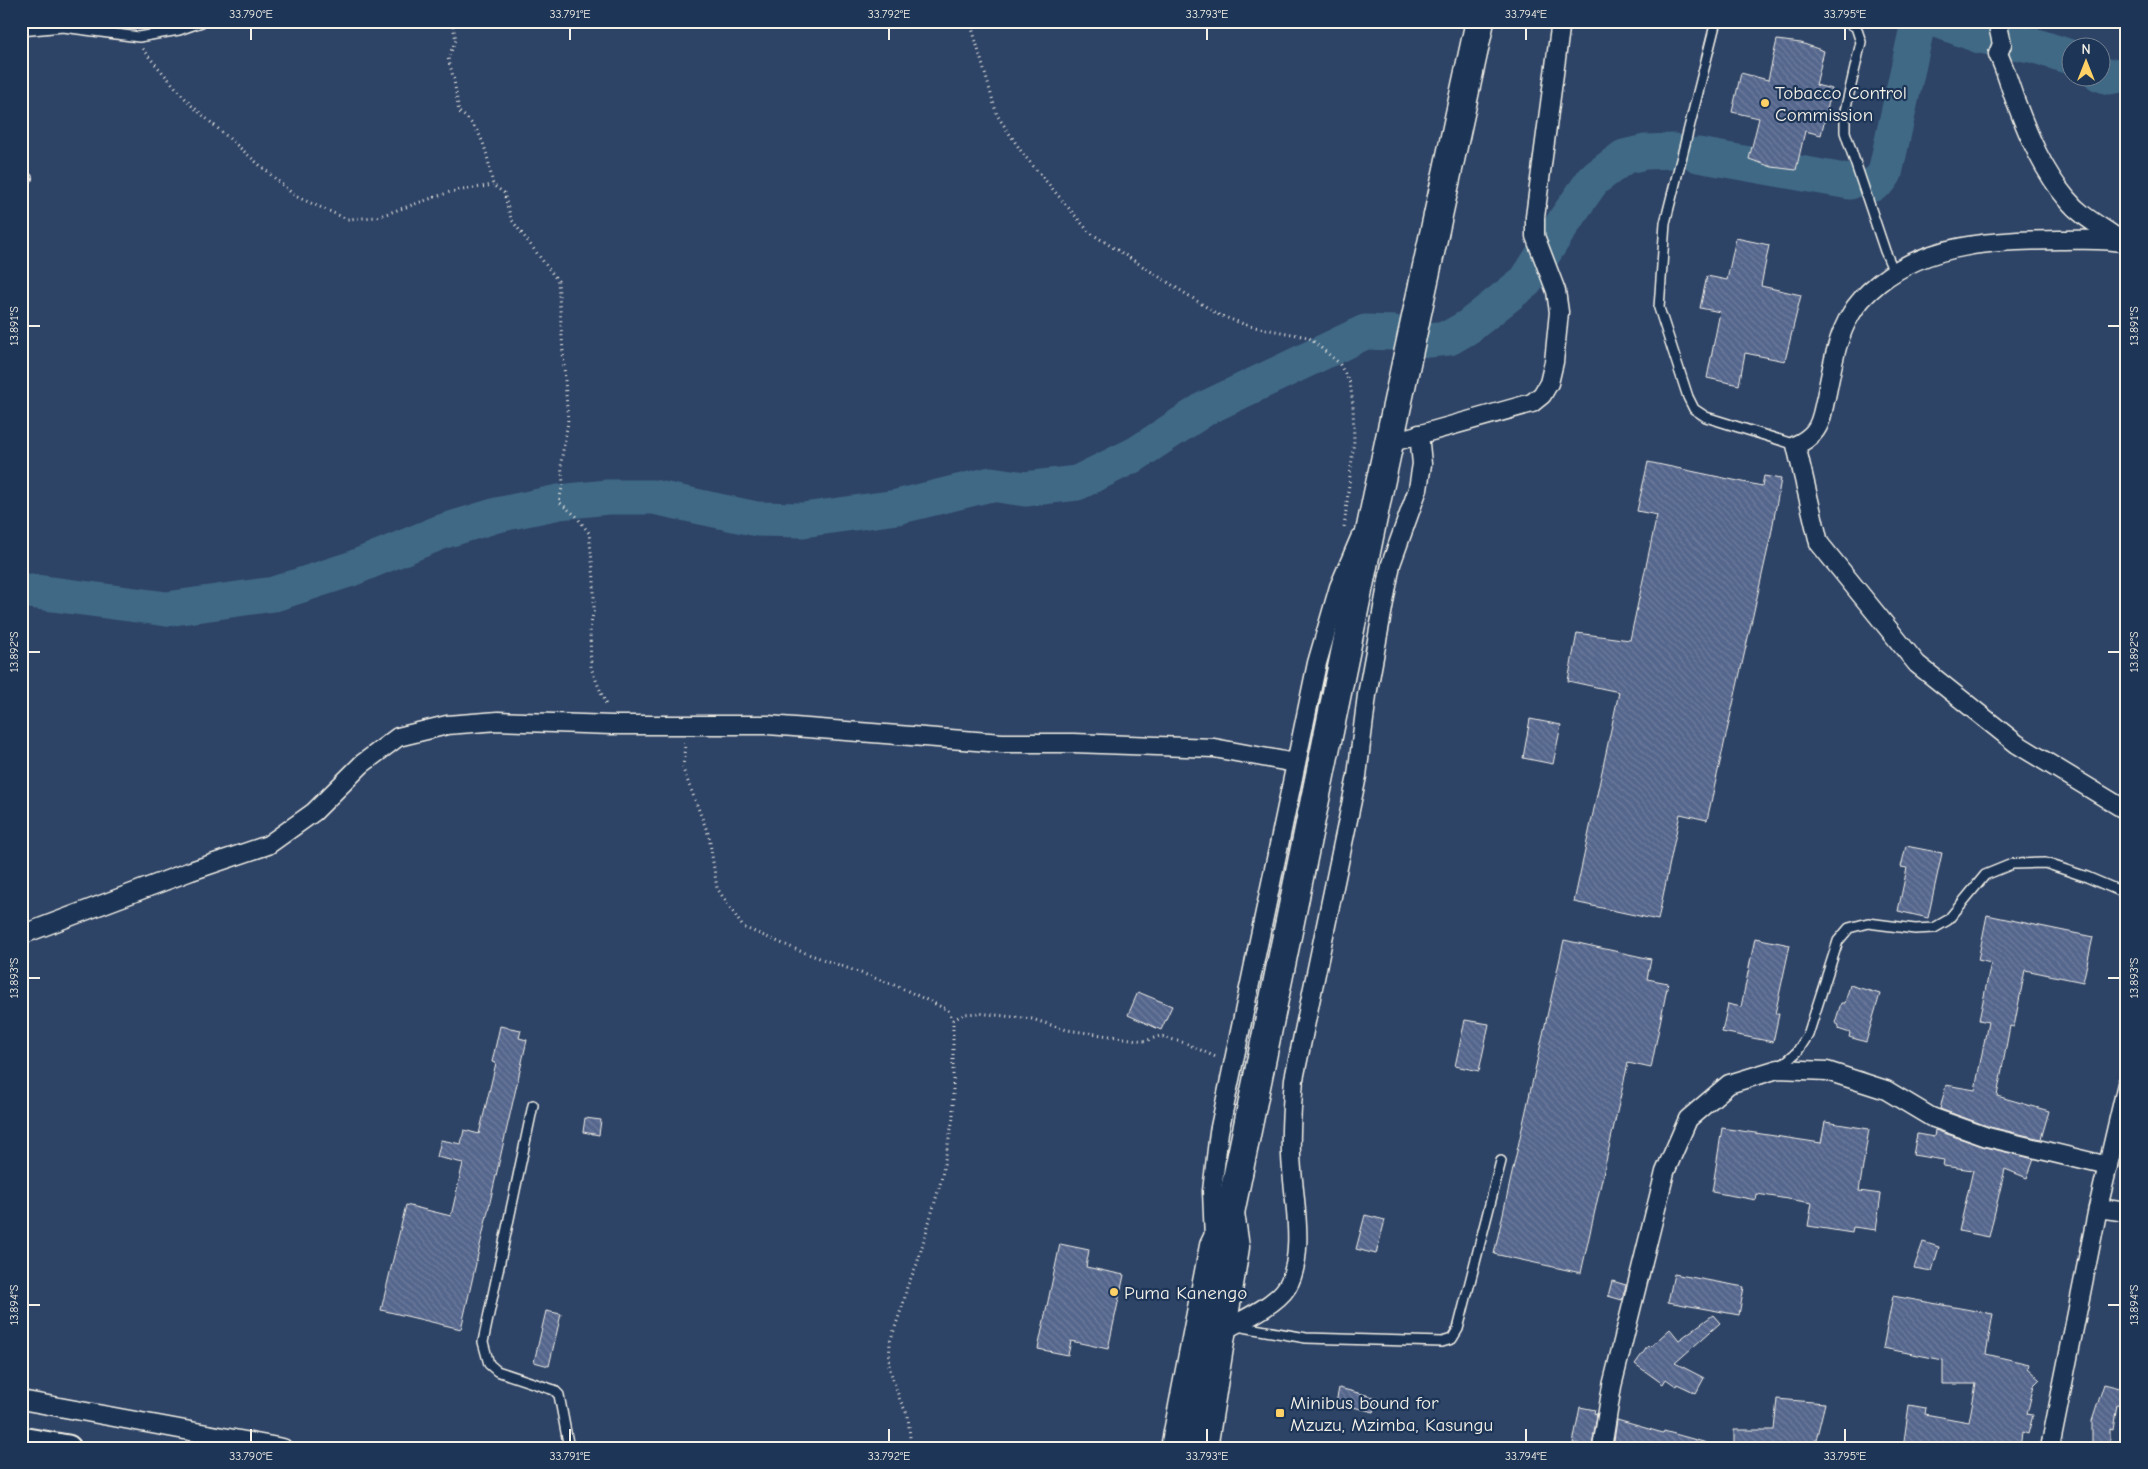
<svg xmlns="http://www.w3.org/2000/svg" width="2148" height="1469" font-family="'Comic Neue',sans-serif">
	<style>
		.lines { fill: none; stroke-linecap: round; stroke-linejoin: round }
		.river { stroke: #3f6986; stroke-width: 35 }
		.building { fill: url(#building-back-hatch); stroke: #f4f1e8 }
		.service-casing { stroke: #f4f1e8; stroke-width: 12 }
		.minor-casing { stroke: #f4f1e8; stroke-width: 21 }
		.secondary-casing { stroke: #f4f1e8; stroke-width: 29 }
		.trunk-casing { stroke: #f4f1e8; stroke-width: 31 }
		.path { stroke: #f4f1e8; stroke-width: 3; stroke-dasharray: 1 4; stroke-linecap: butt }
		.service { stroke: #1d3557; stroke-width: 9 }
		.minor { stroke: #1d3557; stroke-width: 18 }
		.secondary { stroke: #1d3557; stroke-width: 25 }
		.trunk { stroke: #1d3557; stroke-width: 28 }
		.ticks { fill: none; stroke: #f4f1e8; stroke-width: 2 }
		.poi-dot { fill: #ffd166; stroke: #1d3557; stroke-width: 2 }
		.labels { text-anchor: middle; stroke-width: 4.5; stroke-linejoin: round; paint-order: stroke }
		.poi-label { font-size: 19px; fill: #f4f1e8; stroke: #1d3557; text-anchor: start }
		.neatline { fill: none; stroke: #f4f1e8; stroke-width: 2 }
		.ticks-label { font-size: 12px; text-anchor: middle; fill: #f4f1e8 }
	</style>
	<defs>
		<pattern id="building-back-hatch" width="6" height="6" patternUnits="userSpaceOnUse" patternTransform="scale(1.25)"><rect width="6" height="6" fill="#55668d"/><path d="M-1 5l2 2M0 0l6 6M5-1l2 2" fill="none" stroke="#6e7c9d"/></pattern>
	</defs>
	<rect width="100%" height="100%" fill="#2e4467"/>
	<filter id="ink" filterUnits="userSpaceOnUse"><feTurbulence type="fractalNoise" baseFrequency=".02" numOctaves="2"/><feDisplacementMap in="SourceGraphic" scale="10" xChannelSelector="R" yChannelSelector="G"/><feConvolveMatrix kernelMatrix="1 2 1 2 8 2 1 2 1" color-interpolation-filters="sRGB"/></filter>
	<g filter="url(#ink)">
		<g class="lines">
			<!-- river -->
			<g class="river">
				<polyline points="1940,21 1980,36 2036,46 2070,57"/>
				<polyline points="2100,74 2109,77 2127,74"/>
				<polyline points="1698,155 1850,182"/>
				<polyline points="1874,184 1880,180 1885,173 1918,23 1929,21"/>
				<polyline points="1429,340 1449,338 1468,327 1526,281 1567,217 1593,180 1624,157 1645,152 1674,151"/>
				<polyline points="21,590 167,609 274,594 351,569 441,532 497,515 559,502 608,497 653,497 757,519 803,520 897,507 991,484 1025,489 1077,483 1136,454 1206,408 1365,332 1394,333"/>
			</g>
		</g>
		<!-- building -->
		<g class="building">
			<polygon points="1777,40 1801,43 1824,51 1816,85 1832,89 1821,135 1805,131 1796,170 1772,167 1749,159 1759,118 1732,112 1741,73 1768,80"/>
			<polygon points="1736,238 1769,245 1761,286 1801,295 1785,361 1745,353 1739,385 1707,378 1720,312 1700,308 1707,276 1727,280"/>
			<polygon points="1648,462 1762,486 1764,476 1781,479 1771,535 1707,820 1680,814 1658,920 1574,902 1619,692 1568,681 1577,633 1630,640 1657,515 1637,511"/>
			<polygon points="1530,719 1561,725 1553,764 1523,758"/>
			<polygon points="1906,846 1942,853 1928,918 1898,911 1907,868 1901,867"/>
			<polygon points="1987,915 2093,937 2083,982 2025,970 2014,1027 2010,1026 1997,1096 2049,1111 2041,1139 1990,1127 1940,1109 1946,1085 1975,1090 1988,1022 1979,1020 1991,963 1978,960"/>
			<polygon points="1755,938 1790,945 1775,1014 1779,1014 1773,1042 1722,1032 1728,1004 1741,1007"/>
			<polygon points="1564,940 1651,959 1647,979 1668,983 1651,1068 1628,1063 1581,1273 1494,1254"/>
			<polygon points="1850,985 1880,994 1866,1042 1849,1037 1850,1033 1838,1029 1839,1025 1835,1023 1841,1003 1845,1003"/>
			<polygon points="1138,992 1172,1006 1161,1030 1128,1015"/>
			<polygon points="1465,1020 1489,1024 1479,1071 1455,1066"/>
			<polygon points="500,1026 521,1030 519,1038 527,1040 461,1329 381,1310 406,1205 451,1216 463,1163 437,1157 441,1140 461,1144 464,1130 479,1134 496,1063 492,1062"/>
			<polygon points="585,1118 601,1120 599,1135 583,1132"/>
			<polygon points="1825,1122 1869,1129 1859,1191 1881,1194 1876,1230 1853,1227 1852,1233 1808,1226 1812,1203 1757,1194 1756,1200 1712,1192 1722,1128 1821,1143"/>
			<polygon points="1935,1130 1985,1147 2034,1159 2027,1178 2005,1169 1989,1237 1959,1231 1973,1170 1943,1166 1944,1160 1913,1155 1917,1134 1934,1137"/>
			<polygon points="1365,1215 1385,1220 1376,1254 1356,1249"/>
			<polygon points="1923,1242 1939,1247 1932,1271 1914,1268"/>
			<polygon points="1060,1244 1089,1250 1086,1267 1124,1275 1108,1349 1071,1341 1068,1355 1038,1349"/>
			<polygon points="1674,1274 1744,1287 1739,1315 1668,1302"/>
			<polygon points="1612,1281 1626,1285 1622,1300 1608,1296"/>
			<polygon points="1893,1296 1993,1314 1986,1354 2029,1364 2028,1368 2040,1379 2034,1385 2027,1414 2033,1415 2028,1434 2022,1432 2020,1448 1903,1448 1909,1405 1926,1408 1925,1414 1969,1422 1976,1384 1943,1384 1943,1360 1883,1348"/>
			<polygon points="546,1311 561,1314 549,1366 534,1362"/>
			<polygon points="1713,1315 1720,1323 1675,1363 1704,1378 1696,1393 1677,1384 1676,1386 1666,1379 1663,1384 1635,1364 1648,1346 1650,1347 1670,1329 1679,1340"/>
			<polygon points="2104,1384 2124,1389 2120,1404 2117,1404 2113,1430 2110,1429 2110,1448 2092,1448 2092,1421"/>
			<polygon points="1339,1388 1378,1398 1374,1412 1336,1403"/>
			<polygon points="1777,1399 1825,1403 1814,1448 1734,1448 1734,1430 1774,1430"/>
			<polygon points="1580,1407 1595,1410 1594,1413 1597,1414 1592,1447 1573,1443"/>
			<polygon points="1617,1420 1663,1433 1664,1431 1707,1443 1707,1448 1613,1448"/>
		</g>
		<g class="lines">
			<!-- service casing -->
			<g class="service-casing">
				<g id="service">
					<polyline points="1716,21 1665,223 1659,308 1688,397 1694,409 1706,417 1796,445"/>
					<polyline points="1844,21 1856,27 1861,42 1845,111 1845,132 1885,251 1894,272"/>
					<polyline points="21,31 63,27 139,37 179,30 204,21"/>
					<polyline points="21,176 27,178"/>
					<polyline points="1780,1067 1797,1052 1808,1035 1838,941 1849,928 1868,923 1915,929 1934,928 1948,920 1985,875 2012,864 2045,863 2087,877 2127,894"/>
					<polyline points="533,1105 483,1342 489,1364 497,1371 554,1390 559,1395 569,1448"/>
					<polyline points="1237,1326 1306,1338 1442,1342 1452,1339 1458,1329 1501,1161"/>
				</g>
			</g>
			<!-- minor casing -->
			<g class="minor-casing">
				<g id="minor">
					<path d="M1997,21L2002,44L1998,54C2006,70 2010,88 2017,105C2029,137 2044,172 2067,199C2082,218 2103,227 2121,241"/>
					<path d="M2127,243C2105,238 2081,240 2059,240C1996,241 1930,242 1879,283C1868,292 1858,301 1851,314C1836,338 1832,369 1826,397C1823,408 1822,423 1814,432C1809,438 1803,442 1796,445L1819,543L1917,664L2017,744L2127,811"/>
					<polyline points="1389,443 1532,403 1542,395 1549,383 1554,362 1559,312 1556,291 1535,236 1535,217 1561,21"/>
					<polyline points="21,935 191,871 268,845 314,812 362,764 398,737 447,725 498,721 612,725 768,725 1002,743 1073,743 1214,748 1295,763"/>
					<polyline points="2098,1208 2127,1212"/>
					<polyline points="1214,1239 1212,1191 1219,1132 1317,663 1339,587 1360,538"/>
					<path d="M1222,1331C1241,1321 1276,1305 1287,1287C1307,1254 1292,1191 1291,1155C1290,1129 1292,1104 1294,1079L1357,776L1367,695L1391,564L1418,489L1422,464L1419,434"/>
					<polyline points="21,1400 283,1448"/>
					<polyline points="1602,1448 1612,1386 1665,1172 1688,1119 1729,1084 1778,1069 1827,1071 1886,1090 1931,1117 1987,1137 2108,1166"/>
					<polyline points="2050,1448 2098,1208 2127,1084"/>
				</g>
			</g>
			<!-- secondary casing -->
			<g class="secondary-casing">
				<polyline id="secondary" points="21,1440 68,1448"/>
			</g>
			<!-- trunk casing -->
			<g class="trunk-casing">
				<g id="trunk">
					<polyline points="1175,1448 1214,1246 1230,1213 1377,498 1480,21"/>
					<polyline points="1203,1448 1235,1247 1230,1213"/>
				</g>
			</g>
			<!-- path -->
			<g class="path">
				<path d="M452,21L456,40L448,58L454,80L459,112C485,130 487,156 493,185L504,193L511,219L558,281L568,422L561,462L563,483L559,502L576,516L589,533L594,579V608L590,630L591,668L607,707"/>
				<polyline points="970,21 997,115 1023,154 1089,232 1219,315 1249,326 1308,337 1339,363 1350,383 1353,404 1354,441 1344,528"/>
				<polyline points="142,49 191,105 295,196 347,219 377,217 450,192 493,185"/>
				<polyline points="685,742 683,769 709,836 717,888 743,927 800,951 897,986 948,1010 953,1020 953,1118 941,1181 917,1264 907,1287 904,1301 890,1342 889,1367 900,1400 908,1416 911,1448"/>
				<polyline points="953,1020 964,1014 978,1013 1032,1019 1067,1030 1145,1041 1160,1036 1185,1043 1218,1058"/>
			</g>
			<!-- service -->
			<use href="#service" class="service"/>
			<!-- minor -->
			<use href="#minor" class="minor"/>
			<!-- secondary -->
			<use href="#secondary" class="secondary"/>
			<!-- trunk -->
			<use href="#trunk" class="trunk"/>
		</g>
	</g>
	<!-- ticks -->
	<path class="ticks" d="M251,28V40M570,28V40M889,28V40M1207,28V40M1526,28V40M1845,28V40M28,326H40M2108,326H2120M28,652H40M2108,652H2120M28,978H40M2108,978H2120M28,1305H40M2108,1305H2120M251,1429V1442M570,1429V1442M889,1429V1442M1207,1429V1442M1526,1429V1442M1845,1429V1442"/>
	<!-- markers -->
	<g class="poi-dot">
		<circle cx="1765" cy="103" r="5"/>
		<circle cx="1114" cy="1292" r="5"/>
		<rect x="1275" y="1408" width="10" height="10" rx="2.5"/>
	</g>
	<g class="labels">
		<!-- poi labels -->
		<g class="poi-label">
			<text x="1775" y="99">Tobacco Control<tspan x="1775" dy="22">Commission</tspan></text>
			<text x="1124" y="1299">Puma Kanengo</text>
			<text x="1290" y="1409">Minibus bound for<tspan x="1290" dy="22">Mzuzu, Mzimba, Kasungu</tspan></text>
		</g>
	</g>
	<!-- margin -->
	<rect width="2148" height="1469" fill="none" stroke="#1d3557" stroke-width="55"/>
	<!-- north arrow -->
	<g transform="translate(2086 62)"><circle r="24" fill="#1d3557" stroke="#738091"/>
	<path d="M0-4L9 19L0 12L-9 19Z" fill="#ffd166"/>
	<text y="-8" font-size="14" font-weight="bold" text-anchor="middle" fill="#f4f1e8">N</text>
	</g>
	<rect x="28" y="28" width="2092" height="1414" class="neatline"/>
	<g class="ticks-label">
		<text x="251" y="18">33.790°E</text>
		<text x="570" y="18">33.791°E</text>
		<text x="889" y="18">33.792°E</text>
		<text x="1207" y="18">33.793°E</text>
		<text x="1526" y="18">33.794°E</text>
		<text x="1845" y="18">33.795°E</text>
		<text transform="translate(14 326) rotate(-90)" y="4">13.891°S</text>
		<text transform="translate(2134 326) rotate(-90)" y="4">13.891°S</text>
		<text transform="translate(14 652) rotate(-90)" y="4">13.892°S</text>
		<text transform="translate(2134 652) rotate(-90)" y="4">13.892°S</text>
		<text transform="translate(14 978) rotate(-90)" y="4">13.893°S</text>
		<text transform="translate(2134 978) rotate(-90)" y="4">13.893°S</text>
		<text transform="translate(14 1305) rotate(-90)" y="4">13.894°S</text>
		<text transform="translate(2134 1305) rotate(-90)" y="4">13.894°S</text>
		<text x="251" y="1460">33.790°E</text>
		<text x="570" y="1460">33.791°E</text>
		<text x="889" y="1460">33.792°E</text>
		<text x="1207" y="1460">33.793°E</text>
		<text x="1526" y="1460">33.794°E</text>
		<text x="1845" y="1460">33.795°E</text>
	</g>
</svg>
